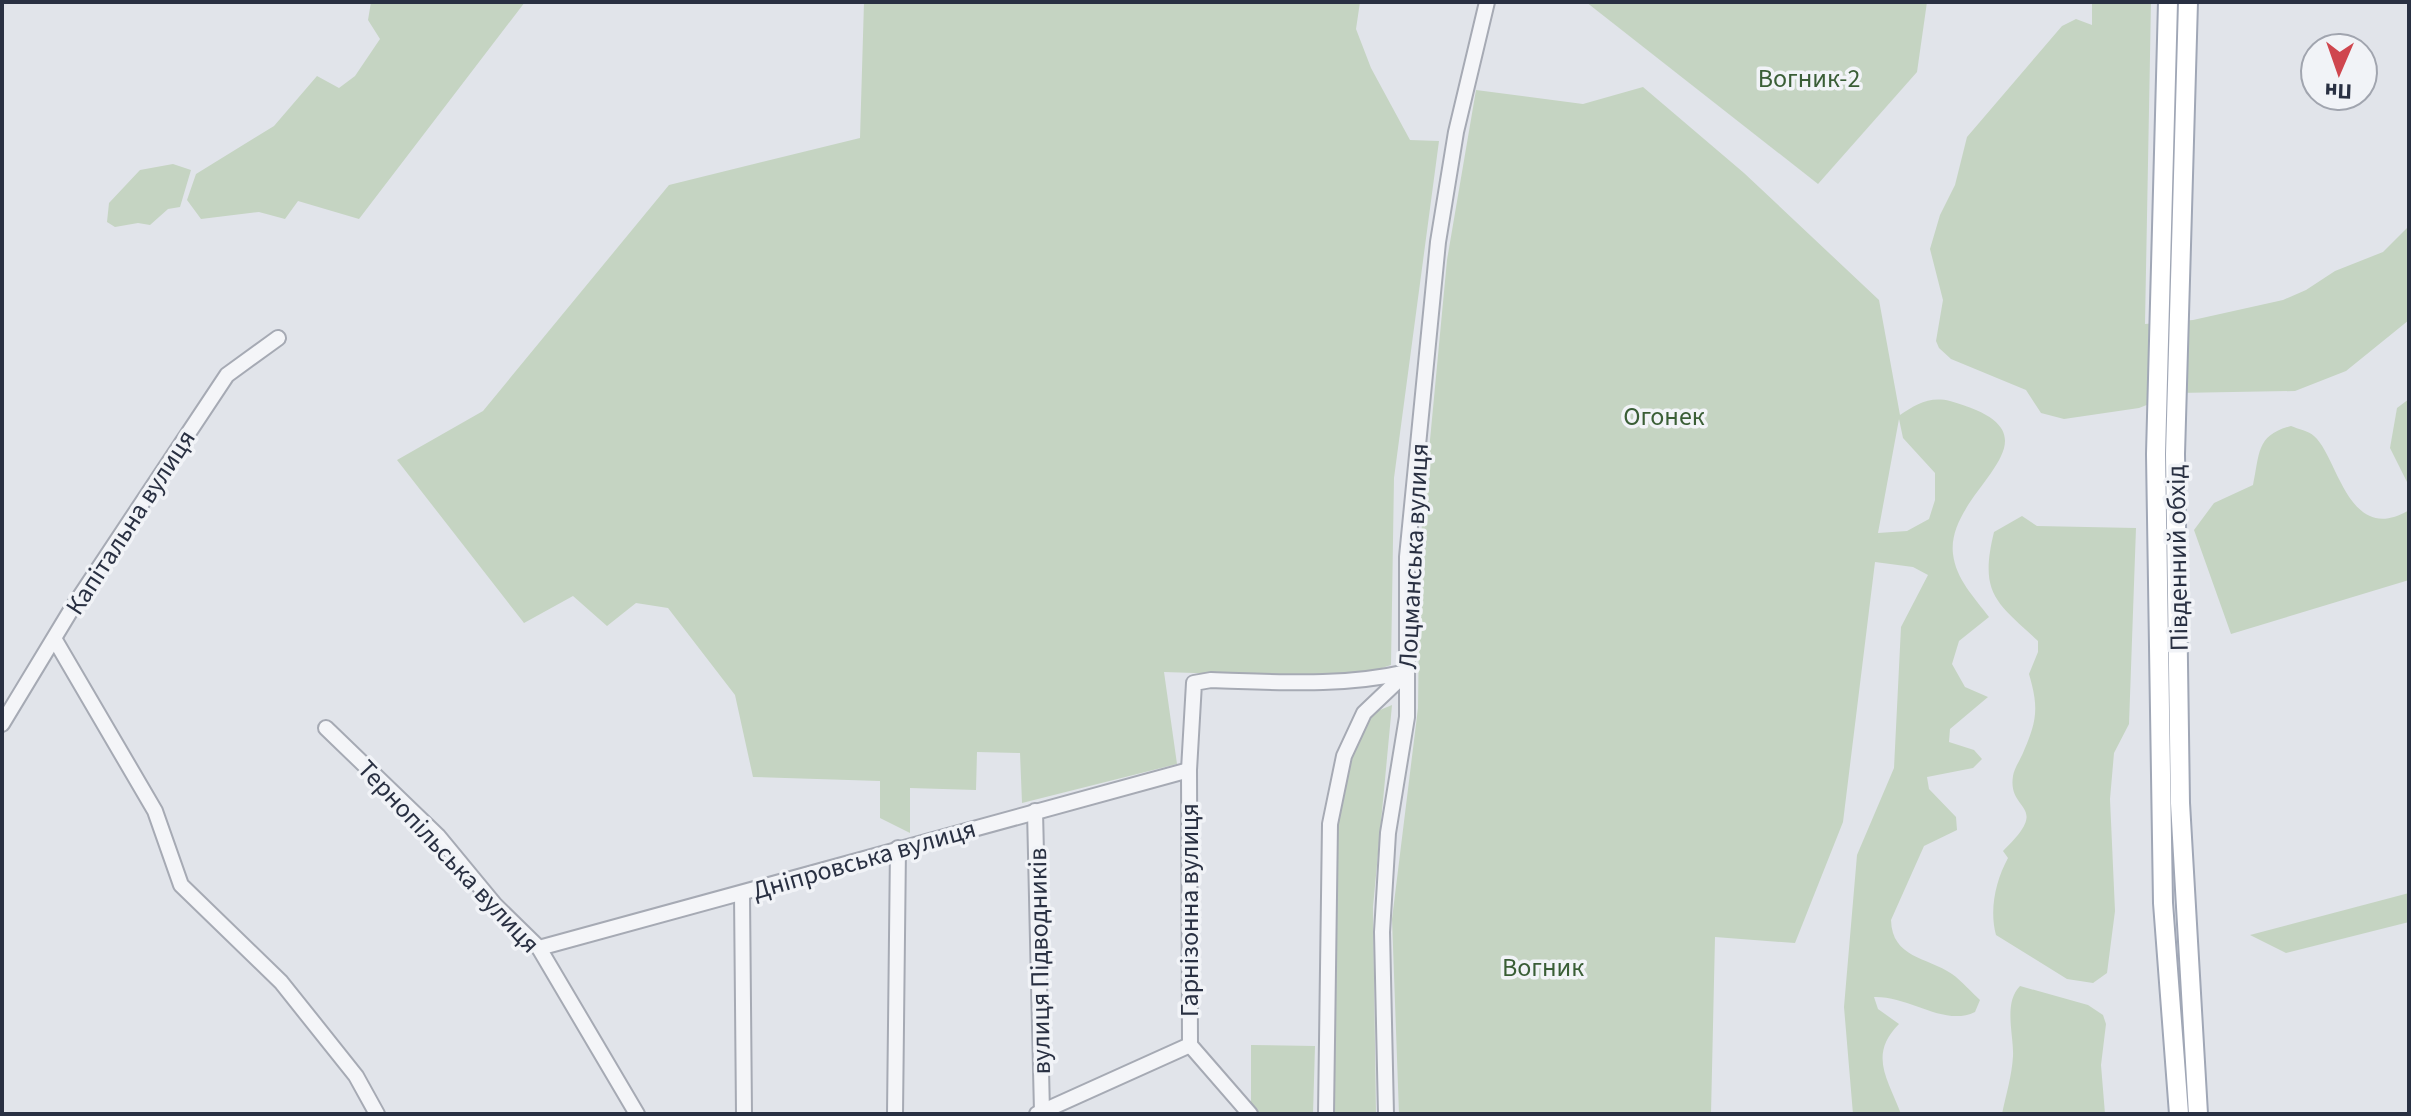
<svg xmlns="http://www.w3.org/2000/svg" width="2411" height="1116" font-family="'Source Sans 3',sans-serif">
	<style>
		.green { fill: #c5d4c2; fill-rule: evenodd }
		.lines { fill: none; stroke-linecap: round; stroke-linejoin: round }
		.minor-casing { stroke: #a6aab4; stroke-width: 18 }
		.major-casing { stroke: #a0a7b6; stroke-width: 22 }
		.minor { stroke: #f4f5f8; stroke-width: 14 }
		.major { stroke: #fff; stroke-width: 18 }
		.labels { text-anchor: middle; stroke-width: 7; stroke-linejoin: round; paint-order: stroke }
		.park-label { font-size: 26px; fill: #3a5e36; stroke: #f1f3f7 }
		.street-label { font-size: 26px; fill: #293042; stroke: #f1f3f7 }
	</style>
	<rect width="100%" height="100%" fill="#e1e4ea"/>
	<!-- green -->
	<g class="green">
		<polygon points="371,2 525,2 359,219 298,201 285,219 259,212 201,219 187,200 196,174 274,126 317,76 339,88 355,76 380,39 368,20"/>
		<polygon points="864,2 1360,2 1356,29 1371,68 1410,140 1439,141 1394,478 1391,665 1352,678 1164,672 1177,764 1022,803 1020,753 977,752 976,790 910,788 910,833 880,818 880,781 753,777 735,695 668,608 636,603 607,626 573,596 524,623 397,460 483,411 669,185 860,138"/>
		<polygon points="1586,2 1927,2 1917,72 1818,184"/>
		<polygon points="2092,2 2151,2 2145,324 2193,320 2283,300 2306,290 2335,271 2383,252 2409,226 2409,320 2346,371 2295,391 2177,393 2139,408 2064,419 2041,413 2026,390 1951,359 1939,348 1936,341 1943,300 1930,249 1940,215 1955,185 1967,137 2062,26 2076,19 2092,25"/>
		<path d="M1643,87L1744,173L1879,300L1900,415C1915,405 1929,396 1950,401C2076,436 1945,488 1953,554C1956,579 1974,597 1989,617L1959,641L1952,664L1965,687L1988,697L1950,729L1949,742L1974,750L1982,759L1973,768L1927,777L1929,789L1956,817L1957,830L1924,846L1891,920C1892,958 1927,957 1952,974C1962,981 1971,992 1980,1000L1975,1012C1944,1027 1910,996 1874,997L1878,1009L1899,1024C1868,1055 1888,1079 1901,1114H1853L1844,1007L1857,855L1894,768L1901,627L1928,575L1913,567L1875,562L1843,822L1795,943L1715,937L1711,1114H1399L1392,919L1418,708L1420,546L1447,260L1476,90L1583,104ZM1899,419L1903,438L1935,473V500L1929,519L1907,531L1878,533Z"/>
		<polygon points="173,164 191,170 180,207 168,209 150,225 138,223 115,227 107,222 109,203 140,170"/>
		<polygon points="2409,399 2409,486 2390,448 2397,408"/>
		<path d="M2291,426C2298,429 2309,431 2314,436C2338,456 2348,547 2409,510V580L2231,634L2194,530L2214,503L2253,485C2260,453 2256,435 2291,426Z"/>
		<path d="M2022,516L2037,526L2136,528L2129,724L2114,753L2110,799L2115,911L2107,973L2093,983L2067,979L1996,935C1989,909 1996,880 2008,858L2003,851C2053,803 2007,813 2013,776C2014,769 2020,760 2023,753C2037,721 2039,708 2029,674L2038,652V641C1996,602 1979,594 1994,532Z"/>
		<polygon points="1392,705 1373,907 1376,1114 1328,1114 1335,827 1348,758 1368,715"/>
		<polygon points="2409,893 2409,922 2286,953 2250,935"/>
		<path d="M2020,986L2088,1005L2103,1015L2106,1024L2101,1065L2105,1114H2002C2006,1095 2012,1075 2013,1056C2014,1035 2003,1003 2020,986Z"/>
		<polygon points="1251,1045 1315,1046 1313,1114 1256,1114 1251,1108"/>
	</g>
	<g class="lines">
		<!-- minor casing -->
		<g class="minor-casing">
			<g id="minor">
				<polyline points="55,640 155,811 181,885 281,982 356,1076 377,1114"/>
				<polyline points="2,724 71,610 227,375 278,338"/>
				<polyline points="326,728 438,836 495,905 539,948 637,1114"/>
				<polyline points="1035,811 1042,1112"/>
				<polyline points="742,894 744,1114"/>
				<polyline points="539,948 1189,770"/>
				<polyline points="895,1114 898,848"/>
				<polyline points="1037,1114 1190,1045"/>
				<path d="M1250,1114L1190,1045L1189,770L1194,683L1211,680C1279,682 1341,687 1407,672"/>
				<polyline points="1326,1114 1330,824 1344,756 1364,713 1405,674"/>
				<polyline points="1386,1114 1382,932 1388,833 1407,717 1407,557 1438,242 1456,132 1487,2"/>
			</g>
		</g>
		<!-- major casing -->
		<g class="major-casing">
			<g id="major">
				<polyline points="2168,2 2156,454 2163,903 2179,1114"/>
				<polyline points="2188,2 2175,454 2180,803 2198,1114"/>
			</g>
		</g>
		<!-- minor -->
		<use href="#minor" class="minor"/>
		<!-- major -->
		<use href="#major" class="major"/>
	</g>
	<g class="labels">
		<!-- park labels -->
		<g class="park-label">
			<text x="1809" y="87">Вогник-2</text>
			<text x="1664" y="425">Огонек</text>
			<text x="1543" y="976">Вогник</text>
		</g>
		<!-- street labels -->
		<g class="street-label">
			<text transform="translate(130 522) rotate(-57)" y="9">Капітальна вулиця</text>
			<text transform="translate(1413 556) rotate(-87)" y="9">Лоцманська вулиця</text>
			<text transform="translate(2177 558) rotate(-91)" y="9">Південний обхід</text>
			<text transform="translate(449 856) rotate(47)" y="9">Тернопільська вулиця</text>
			<text transform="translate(864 859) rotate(-16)" y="9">Дніпровська вулиця</text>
			<text transform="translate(1189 910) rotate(-90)" y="9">Гарнізонна вулиця</text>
			<text transform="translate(1039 961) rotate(-91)" y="9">вулиця Підводників</text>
		</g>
	</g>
	<!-- border -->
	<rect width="2411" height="1116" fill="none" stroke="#293042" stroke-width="8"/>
	<!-- north arrow -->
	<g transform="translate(2339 72) rotate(182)"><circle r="38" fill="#f1f3f7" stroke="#a1a5af" stroke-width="2"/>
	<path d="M0-6L14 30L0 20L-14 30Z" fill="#cf464e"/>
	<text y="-12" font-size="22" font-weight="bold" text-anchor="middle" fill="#293042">Пн</text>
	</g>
</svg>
